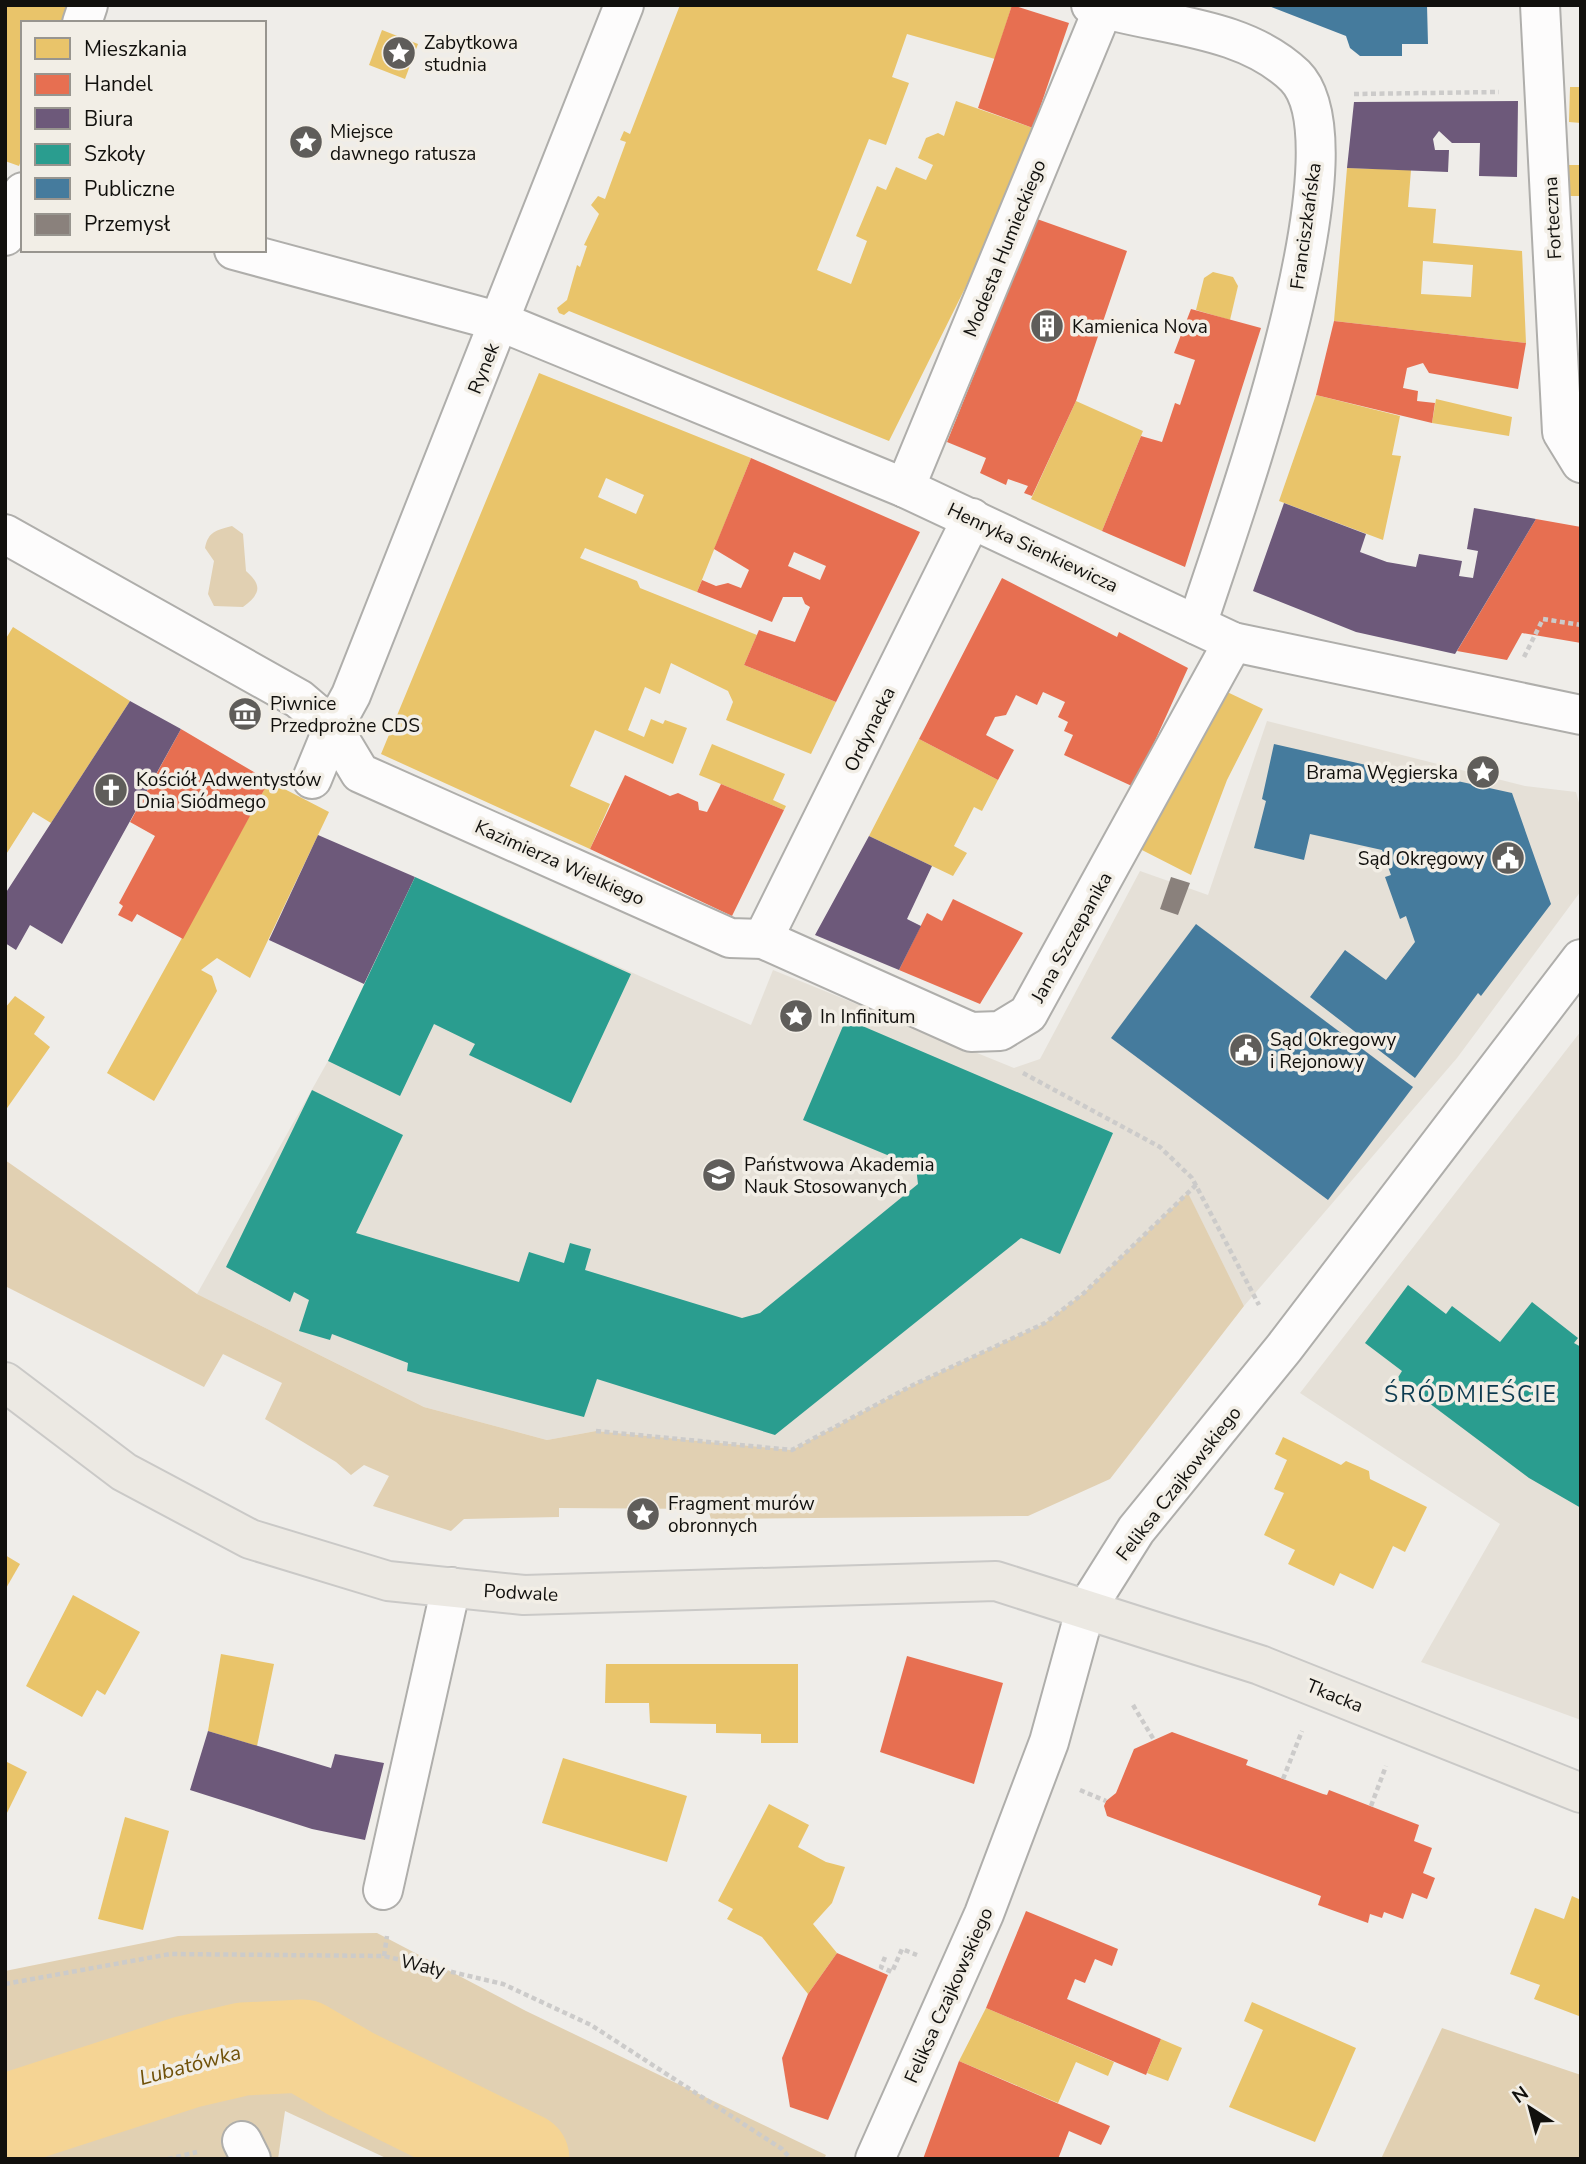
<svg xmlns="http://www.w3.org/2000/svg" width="1586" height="2164" font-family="'Nunito Sans',sans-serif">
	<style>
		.built { fill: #e5e0d7 }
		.green { fill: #e1d0b2 }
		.homes { fill: #e9c46a; fill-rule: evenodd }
		.shops { fill: #e76f51; fill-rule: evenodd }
		.offices { fill: #6d597a }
		.schools { fill: #2a9d8f }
		.public { fill: #457b9d }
		.industry { fill: #8a817c }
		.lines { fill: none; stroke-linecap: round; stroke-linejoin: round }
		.river { stroke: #f5d494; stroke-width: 93 }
		.minor-casing { stroke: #afaeab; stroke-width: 42 }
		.major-casing { stroke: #cac9c7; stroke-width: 42 }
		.path { stroke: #cccbca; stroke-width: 4.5; stroke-dasharray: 5 3.5; stroke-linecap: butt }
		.minor { stroke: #fdfcfc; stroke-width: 38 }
		.major { stroke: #ece9e3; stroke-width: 38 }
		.labels { text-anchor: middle; stroke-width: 7; stroke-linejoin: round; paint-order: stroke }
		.poi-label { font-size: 19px; fill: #11100d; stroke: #f2eee6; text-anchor: start }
		.street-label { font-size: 19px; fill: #11100d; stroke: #f2eee6 }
		.water-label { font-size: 21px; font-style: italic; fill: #705108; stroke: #f2eee6 }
		.quarter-label { font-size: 23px; letter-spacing: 2px; fill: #0d3b50; stroke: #f2eee6 }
	</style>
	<rect width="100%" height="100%" fill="#efede9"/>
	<!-- built -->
	<g class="built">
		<polygon points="1267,721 1525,786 1576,792 1581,810 1581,891 1457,1058 1244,1306 1188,1194 1084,1293 1045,1323 911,1386 792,1450 596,1431 547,1440 424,1407 197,1294 328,1061 415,877 751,1025 773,970 1014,1068 1040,1059 1140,871 1208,895"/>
		<polygon points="1581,1031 1581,1720 1421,1662 1500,1524 1300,1393"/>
	</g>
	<!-- green -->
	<g class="green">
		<path d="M232,526L243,534L246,571C263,586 260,594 243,607L214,606L208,594L214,561L205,548C208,532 216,530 232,526Z"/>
		<polygon points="5,1160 197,1294 424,1407 547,1440 596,1431 792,1450 911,1386 1045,1323 1084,1293 1188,1193 1244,1306 1110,1479 1028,1516 711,1519 708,1509 559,1508 559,1517 464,1519 451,1531 373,1506 389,1476 364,1465 351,1475 336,1462 265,1419 282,1383 223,1354 204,1387 5,1286"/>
		<polygon points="377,1933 526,2011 826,2155 824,2159 388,2159 285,2111 278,2159 5,2159 5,1971 178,1936"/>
		<polygon points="1442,2028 1581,2075 1581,2159 1381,2159"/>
	</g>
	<!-- homes -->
	<g class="homes">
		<polygon points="5,5 68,5 62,23 23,23 23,155 19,166 5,161"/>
		<polygon points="680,5 1012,5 995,59 907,34 892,77 909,83 886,145 869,139 817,270 851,284 867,241 856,236 877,186 886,190 896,167 926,180 933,165 918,158 926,138 938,133 944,136 956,101 1033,128 992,234 889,441 569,311 564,315 559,313 557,308 567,300 577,265 580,267 587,246 584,245 599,214 591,205 598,196 605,199 626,142 620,140 624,131 630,134"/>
		<polygon points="382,30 418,44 405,79 369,65"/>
		<polygon points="1570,87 1581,87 1581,123 1569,122"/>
		<rect x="1567" y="165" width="14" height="31"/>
		<path d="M1347,168L1411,170L1408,207L1436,209L1433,243L1522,251L1526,343L1334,321ZM1423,261L1473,265L1471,297L1421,294Z"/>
		<polygon points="1213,272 1233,277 1238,286 1230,320 1196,310 1204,278"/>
		<path d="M539,373L751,458L697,592L585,548L580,558L637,581L640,588L757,635L744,665L836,702L811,754L726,720L733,702L728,691L671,663L660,694L645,687L628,730L644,737L651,719L663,724L665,720L687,728L673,764L595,730L570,786L610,804L590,849L381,754ZM606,478L644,495L636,514L598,497Z"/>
		<polygon points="1316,395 1400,416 1392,455 1401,456 1383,540 1279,501"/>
		<polygon points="1436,399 1512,417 1509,436 1432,423"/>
		<polygon points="1076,401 1143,431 1102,531 1031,499"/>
		<polygon points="13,627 130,701 51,823 33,812 5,856 5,640"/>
		<polygon points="1225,691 1263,709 1227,780 1191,875 1140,849"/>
		<polygon points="919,739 998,780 982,811 974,807 954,846 967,853 953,876 869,836"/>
		<polygon points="712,744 785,774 773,800 786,806 784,810 699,775"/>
		<polygon points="269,781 329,812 250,978 217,958 201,970 212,976 217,991 154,1101 107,1073"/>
		<polygon points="15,996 45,1017 34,1034 50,1047 5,1111 5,1008"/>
		<polygon points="1283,1437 1341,1465 1346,1461 1369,1471 1370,1479 1427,1507 1405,1552 1393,1546 1373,1589 1340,1573 1334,1586 1288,1564 1295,1550 1264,1535 1284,1493 1274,1489 1287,1460 1275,1454"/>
		<polygon points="5,1555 20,1564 5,1590"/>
		<polygon points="73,1595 140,1632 105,1695 97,1690 82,1717 26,1686"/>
		<polygon points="221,1654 274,1664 257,1746 208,1731"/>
		<polygon points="606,1664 798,1664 798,1743 761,1743 761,1734 716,1733 716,1724 650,1723 649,1703 605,1703"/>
		<polygon points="563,1758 687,1796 667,1862 542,1823"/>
		<polygon points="5,1761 27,1772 5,1817"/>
		<polygon points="769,1804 809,1825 798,1847 826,1862 845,1867 832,1903 813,1924 837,1953 808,1994 762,1937 727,1919 733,1909 718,1901"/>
		<polygon points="125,1817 169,1831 143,1930 98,1919"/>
		<polygon points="1572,1896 1581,1900 1579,2016 1534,1999 1540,1985 1510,1974 1535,1908 1564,1919"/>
		<polygon points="1252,2002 1356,2048 1315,2142 1229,2107 1263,2030 1244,2021"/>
		<polygon points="986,2008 1114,2062 1108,2076 1076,2062 1058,2103 959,2061"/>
		<polygon points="1161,2039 1182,2048 1168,2081 1147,2073"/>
	</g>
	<!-- shops -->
	<g class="shops">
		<polygon points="1012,5 1069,23 1033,128 978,108"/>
		<polygon points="1037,219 1127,251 1076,401 1032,496 1024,493 1028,486 1008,479 1006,485 980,473 986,458 947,442"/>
		<polygon points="1191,309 1261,328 1185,567 1102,531 1141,436 1162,442 1175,403 1180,405 1195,360 1174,353"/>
		<polygon points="1334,321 1526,343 1518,389 1429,373 1423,363 1407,368 1403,388 1418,391 1417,401 1435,403 1432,423 1316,395"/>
		<path d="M751,458L920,532L836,702L744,665L759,630L795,642L810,607L805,604L802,597H783L772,622L697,592L702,580L716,586L728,583L741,588L749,570L714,549ZM794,552L826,566L820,580L788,566Z"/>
		<polygon points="1536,519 1581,527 1581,643 1522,633 1507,660 1457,651"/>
		<polygon points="1002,578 1117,637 1119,632 1188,668 1134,787 1064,755 1073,735 1064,731 1068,722 1058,717 1065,702 1043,692 1037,705 1016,695 1006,715 995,717 986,735 1014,750 998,780 919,739"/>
		<polygon points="181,729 269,781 183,939 137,914 132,922 118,915 123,906 119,903 155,836 130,822"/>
		<polygon points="625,775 670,796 678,793 698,802 699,810 707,812 721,784 784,810 732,916 590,849"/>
		<polygon points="953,899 1023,933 980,1004 899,970 927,913 942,921"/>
		<polygon points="907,1656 1003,1683 974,1784 880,1752"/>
		<polygon points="1172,1732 1248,1760 1246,1765 1323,1794 1327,1795 1329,1790 1419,1825 1414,1841 1432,1848 1423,1873 1435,1878 1427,1899 1412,1893 1403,1919 1384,1912 1382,1918 1370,1914 1368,1923 1318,1905 1321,1896 1107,1816 1104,1806 1106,1801 1116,1793 1134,1749"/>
		<polygon points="1026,1911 1118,1949 1112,1966 1095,1959 1085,1983 1075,1979 1067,1999 1161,2039 1146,2075 986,2008"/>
		<polygon points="837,1953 888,1975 828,2120 790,2107 782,2058 808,1994"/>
		<polygon points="959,2061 1110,2126 1101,2145 1069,2131 1058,2159 923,2159"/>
	</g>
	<!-- offices -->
	<g class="offices">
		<polygon points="1518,101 1517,177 1479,176 1480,143 1452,143 1439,131 1433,139 1435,150 1449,150 1448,172 1347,168 1354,102"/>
		<polygon points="1284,503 1366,534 1360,552 1387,562 1416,567 1419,554 1462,561 1459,576 1473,578 1478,551 1467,549 1474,508 1536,519 1455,654 1356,632 1253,591"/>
		<polygon points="130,701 181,729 62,944 30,925 16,950 5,943 5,894"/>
		<polygon points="318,835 415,877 364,984 269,940"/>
		<polygon points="869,836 932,866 907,919 921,926 899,970 815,935"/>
		<polygon points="208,1731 331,1768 335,1754 384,1763 365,1840 312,1829 190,1790"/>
	</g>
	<!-- schools -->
	<g class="schools">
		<polygon points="415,877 631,974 571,1103 469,1055 475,1044 434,1024 400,1096 328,1061"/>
		<polygon points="846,1019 1113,1133 1060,1254 1021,1238 775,1435 597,1379 584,1417 407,1371 408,1363 332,1334 330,1340 299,1331 309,1300 294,1292 290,1302 226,1267 312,1090 403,1135 356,1233 519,1282 529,1252 564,1263 570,1243 591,1249 585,1270 742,1318 760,1313 918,1184 916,1167 803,1120"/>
		<polygon points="1408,1285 1446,1314 1452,1306 1500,1342 1532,1302 1578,1338 1574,1343 1581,1347 1581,1508 1529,1478 1397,1379 1402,1371 1365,1343"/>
	</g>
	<!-- public -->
	<g class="public">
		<polygon points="1266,5 1427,5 1428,44 1402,44 1402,56 1360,56 1350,48 1346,36"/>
		<polygon points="1274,744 1397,772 1398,768 1512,793 1551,904 1481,996 1478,993 1415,1078 1310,997 1345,950 1386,980 1415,942 1406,916 1400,919 1385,877 1391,875 1382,850 1310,834 1304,860 1254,848 1266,801 1262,799"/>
		<polygon points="1196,924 1413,1087 1328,1200 1111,1038"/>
	</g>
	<!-- industry -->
	<polygon class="industry" points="1171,877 1190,883 1178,915 1160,909"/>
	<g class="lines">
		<!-- river -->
		<polyline class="river" points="5,2121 187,2062 243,2049 303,2046 351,2074 523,2159"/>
		<!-- minor casing -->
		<g class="minor-casing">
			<g id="minor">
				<path d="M1091,5C1158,26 1242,25 1295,76C1368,149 1227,531 1197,625"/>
				<polyline points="1540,5 1562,432 1581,463"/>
				<polyline points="82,23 88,5"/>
				<polyline points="5,236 23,192"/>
				<polyline points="234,250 501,322 905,488 1233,642 1581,715"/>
				<polyline points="905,488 1103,9"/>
				<polyline points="5,534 299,699 333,728 360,773 730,938 763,939 971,1032 1000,1031 1028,1014 1233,642"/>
				<polyline points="312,779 333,728 351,695 624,5"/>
				<polyline points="763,939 972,518"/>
				<polyline points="383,1890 451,1587"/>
				<polyline points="242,2141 251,2159"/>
				<polyline points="875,2159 984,1914 1049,1742 1085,1611 1136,1530 1284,1348 1581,959"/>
			</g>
		</g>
		<!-- major casing -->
		<g class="major-casing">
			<polyline id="major" points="5,1382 124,1472 250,1539 388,1581 524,1595 996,1581 1260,1665 1581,1793"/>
		</g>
		<!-- path -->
		<g class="path">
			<polyline points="1354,94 1499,92"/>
			<polyline points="1524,657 1543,619 1581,625"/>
			<polyline points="1023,1073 1160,1147 1192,1178 1259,1305"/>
			<polyline points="596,1431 792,1450 911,1386 1045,1323 1084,1293 1196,1185"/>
			<polyline points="1133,1705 1154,1740"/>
			<polyline points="1283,1779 1302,1731"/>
			<polyline points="1080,1790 1106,1801"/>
			<polyline points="1371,1806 1386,1766"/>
			<polyline points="384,1956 387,1936"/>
			<polyline points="885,1957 881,1967 892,1972 902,1949 917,1955"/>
			<polyline points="5,1984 170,1954 384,1956 503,1984 591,2025 782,2149 791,2159"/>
			<polyline points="168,2159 197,2152"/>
		</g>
		<!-- minor -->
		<use href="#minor" class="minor"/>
		<!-- major -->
		<use href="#major" class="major"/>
	</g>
	<!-- icons -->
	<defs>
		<g id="sight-disc" transform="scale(1.75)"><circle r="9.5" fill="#5f5d5a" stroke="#f2eee6"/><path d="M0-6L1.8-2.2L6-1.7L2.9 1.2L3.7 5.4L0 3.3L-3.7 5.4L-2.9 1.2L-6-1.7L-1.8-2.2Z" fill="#fff"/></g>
		<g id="building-disc" transform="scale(1.75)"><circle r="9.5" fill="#5f5d5a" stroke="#f2eee6"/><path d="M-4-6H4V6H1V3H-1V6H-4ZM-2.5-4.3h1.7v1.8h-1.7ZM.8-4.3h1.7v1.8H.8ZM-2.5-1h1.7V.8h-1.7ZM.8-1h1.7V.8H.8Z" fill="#fff"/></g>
		<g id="museum-disc" transform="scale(1.75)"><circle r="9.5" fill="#5f5d5a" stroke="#f2eee6"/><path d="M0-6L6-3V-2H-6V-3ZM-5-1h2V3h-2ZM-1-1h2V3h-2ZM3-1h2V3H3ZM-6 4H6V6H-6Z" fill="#fff"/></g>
		<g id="church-disc" transform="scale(1.75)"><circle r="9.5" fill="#5f5d5a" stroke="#f2eee6"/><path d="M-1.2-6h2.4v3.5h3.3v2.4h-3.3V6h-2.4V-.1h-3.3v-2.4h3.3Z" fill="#fff"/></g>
		<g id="civic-disc" transform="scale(1.75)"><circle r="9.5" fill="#5f5d5a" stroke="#f2eee6"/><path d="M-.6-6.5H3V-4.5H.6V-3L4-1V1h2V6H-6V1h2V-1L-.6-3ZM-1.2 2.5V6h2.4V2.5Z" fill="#fff"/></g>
		<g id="university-disc" transform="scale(1.75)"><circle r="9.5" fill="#5f5d5a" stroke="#f2eee6"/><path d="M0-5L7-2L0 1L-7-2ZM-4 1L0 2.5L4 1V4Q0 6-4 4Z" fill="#fff"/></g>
	</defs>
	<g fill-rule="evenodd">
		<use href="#sight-disc" x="399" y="53"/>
		<use href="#sight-disc" x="306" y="142"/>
		<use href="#building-disc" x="1047" y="326"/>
		<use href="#museum-disc" x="245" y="714"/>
		<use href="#sight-disc" x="1483" y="772"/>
		<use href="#church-disc" x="111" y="790"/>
		<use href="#civic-disc" x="1508" y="858"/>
		<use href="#sight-disc" x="796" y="1016"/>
		<use href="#civic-disc" x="1246" y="1050"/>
		<use href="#university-disc" x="719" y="1175"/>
		<use href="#sight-disc" x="643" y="1514"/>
	</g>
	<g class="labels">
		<!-- poi labels -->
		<g class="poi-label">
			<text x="424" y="49">Zabytkowa<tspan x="424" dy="22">studnia</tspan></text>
			<text x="330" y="138">Miejsce<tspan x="330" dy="22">dawnego ratusza</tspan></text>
			<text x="1072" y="333">Kamienica Nova</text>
			<text x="270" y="710">Piwnice<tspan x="270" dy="22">Przedprożne CDS</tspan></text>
			<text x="1458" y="779" text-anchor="end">Brama Węgierska</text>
			<text x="136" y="786">Kościół Adwentystów<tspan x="136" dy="22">Dnia Siódmego</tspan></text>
			<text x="1484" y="865" text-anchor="end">Sąd Okręgowy</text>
			<text x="820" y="1023">In Infinitum</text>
			<text x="1270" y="1046">Sąd Okregowy<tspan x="1270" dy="22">i Rejonowy</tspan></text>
			<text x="744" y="1171">Państwowa Akademia<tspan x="744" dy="22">Nauk Stosowanych</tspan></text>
			<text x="668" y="1510">Fragment murów<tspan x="668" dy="22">obronnych</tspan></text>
		</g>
		<!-- street labels -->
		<g class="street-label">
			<text transform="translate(1552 218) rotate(-93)" y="7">Forteczna</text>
			<text transform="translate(1305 226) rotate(-82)" y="7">Franciszkańska</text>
			<text transform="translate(1004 248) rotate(-68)" y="7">Modesta Humieckiego</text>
			<text transform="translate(483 368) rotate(-68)" y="7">Rynek</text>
			<text transform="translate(1033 547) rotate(25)" y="7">Henryka Sienkiewicza</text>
			<text transform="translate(869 729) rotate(-64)" y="7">Ordynacka</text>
			<text transform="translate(560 862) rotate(24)" y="7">Kazimierza Wielkiego</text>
			<text transform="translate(1071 937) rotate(-61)" y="7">Jana Szczepanika</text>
			<text transform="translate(1178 1483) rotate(-52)" y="7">Feliksa Czajkowskiego</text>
			<text transform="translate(521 1592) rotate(3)" y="7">Podwale</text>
			<text transform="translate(1335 1695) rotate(22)" y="7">Tkacka</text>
			<text transform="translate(423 1965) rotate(13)" y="7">Wały</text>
			<text transform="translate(948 1995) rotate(-66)" y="7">Feliksa Czajkowskiego</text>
		</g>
		<!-- water labels -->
		<g class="water-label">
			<text transform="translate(190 2065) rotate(-15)" y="7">Lubatówka</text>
		</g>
		<!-- quarter labels -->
		<g class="quarter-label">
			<text x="1471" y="1402">ŚRÓDMIEŚCIE</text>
		</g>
	</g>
	<!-- border -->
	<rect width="1586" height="2164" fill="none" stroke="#11100d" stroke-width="14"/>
	<!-- legend -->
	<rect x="21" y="21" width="245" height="231" fill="#f2eee6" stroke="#98958f" stroke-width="2"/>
	<rect x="35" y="38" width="35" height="21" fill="#e9c46a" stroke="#98958f" stroke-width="2"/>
	<text x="84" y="56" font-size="21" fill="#11100d">Mieszkania</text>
	<rect x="35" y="74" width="35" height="21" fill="#e76f51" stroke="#98958f" stroke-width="2"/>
	<text x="84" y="91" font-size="21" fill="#11100d">Handel</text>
	<rect x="35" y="108" width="35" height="21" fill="#6d597a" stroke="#98958f" stroke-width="2"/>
	<text x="84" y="126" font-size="21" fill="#11100d">Biura</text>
	<rect x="35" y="144" width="35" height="21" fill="#2a9d8f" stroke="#98958f" stroke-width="2"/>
	<text x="84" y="161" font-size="21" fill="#11100d">Szkoły</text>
	<rect x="35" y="178" width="35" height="21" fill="#457b9d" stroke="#98958f" stroke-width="2"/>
	<text x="84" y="196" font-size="21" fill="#11100d">Publiczne</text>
	<rect x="35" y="214" width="35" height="21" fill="#8a817c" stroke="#98958f" stroke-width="2"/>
	<text x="84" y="231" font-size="21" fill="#11100d">Przemysł</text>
	<!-- north arrow -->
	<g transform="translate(1530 2108) rotate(324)" stroke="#f2eee6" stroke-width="5" paint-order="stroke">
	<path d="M0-5L12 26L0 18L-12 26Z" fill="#11100d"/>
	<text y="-10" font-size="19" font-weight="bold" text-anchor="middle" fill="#11100d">N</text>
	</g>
</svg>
